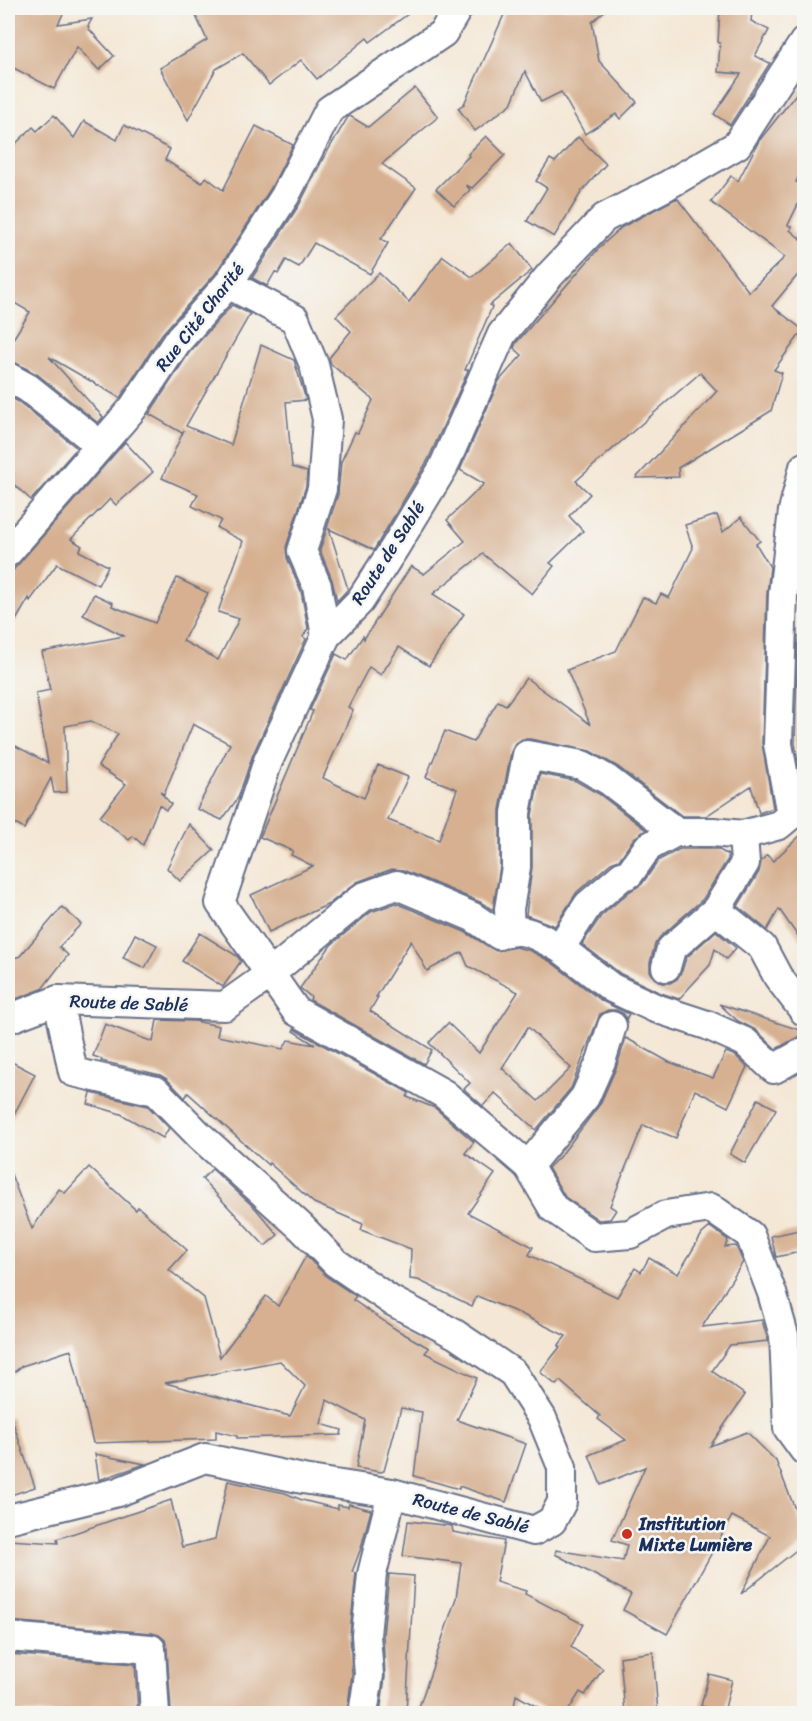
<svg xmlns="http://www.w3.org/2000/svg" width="812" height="1721" font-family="Sriracha,sans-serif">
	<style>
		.building { fill: #d6b091; fill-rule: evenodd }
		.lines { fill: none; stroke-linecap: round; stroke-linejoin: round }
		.minor-casing { stroke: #676f88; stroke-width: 32 }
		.minor { stroke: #fff; stroke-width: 28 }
		.poi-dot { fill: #c8321e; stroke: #f6f6f2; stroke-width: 2 }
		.labels { text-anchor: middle; stroke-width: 5; stroke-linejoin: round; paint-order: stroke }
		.street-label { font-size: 18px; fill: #1b2f5e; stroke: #f6f6f2 }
		.poi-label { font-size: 18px; font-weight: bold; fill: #1b2f5e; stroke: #f6f6f2; text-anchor: start }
	</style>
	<rect width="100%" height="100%" fill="#f6f6f2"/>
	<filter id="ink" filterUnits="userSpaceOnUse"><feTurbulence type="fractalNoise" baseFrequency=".0167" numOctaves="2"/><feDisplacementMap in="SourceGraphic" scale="12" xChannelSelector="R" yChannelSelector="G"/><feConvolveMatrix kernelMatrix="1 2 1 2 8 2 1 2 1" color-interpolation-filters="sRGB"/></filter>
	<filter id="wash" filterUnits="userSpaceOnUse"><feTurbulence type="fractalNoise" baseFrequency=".008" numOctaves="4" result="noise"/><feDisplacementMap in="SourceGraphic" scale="24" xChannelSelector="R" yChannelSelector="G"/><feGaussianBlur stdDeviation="1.35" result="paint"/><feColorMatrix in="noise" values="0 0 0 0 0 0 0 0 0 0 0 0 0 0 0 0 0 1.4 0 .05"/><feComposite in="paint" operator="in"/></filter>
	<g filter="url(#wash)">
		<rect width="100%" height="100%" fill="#f4e7d5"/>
		<g id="blocks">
			<!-- building -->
			<g class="building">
				<polygon points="8,8 66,8 58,24 92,19 88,26 89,29 114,56 99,70 77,47 54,89 8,65"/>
				<polygon points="213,8 416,8 370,42 367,38 317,79 301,60 269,85 243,53 216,69 188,120 160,68 207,40 196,16"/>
				<polygon points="507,8 608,8 592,22 599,61 637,102 620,119 616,114 585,134 561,92 541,102 525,71 511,104 475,131 458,108 464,104"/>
				<polygon points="720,9 752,12 751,21 769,30 755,56 770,63 730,125 714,114 741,74 718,72 720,43 718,42"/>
				<polygon points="804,84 804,165 796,182 804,186 804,192 788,225 792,227 790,230 802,240 804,238 804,271 802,270 772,306 803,330 774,370 782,373 771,411 678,468 679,477 636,478 717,391 700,373 576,481 590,494 569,516 583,531 550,563 554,566 532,594 483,554 433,594 464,614 429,666 399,647 381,675 369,667 348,707 353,710 323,778 364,798 378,765 408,777 388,820 439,840 457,789 426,777 445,731 473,742 498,701 506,705 526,678 590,724 567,670 616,651 643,597 656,603 661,594 669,598 693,548 685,525 717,515 723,532 741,517 760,541 756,544 770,567 767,593 762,743 773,808 759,813 751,786 706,816 682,816 618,767 590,751 530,739 522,739 515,744 511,752 500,810 500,866 493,910 480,902 403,870 392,869 357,882 329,904 269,932 251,895 313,866 291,855 293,851 260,837 313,711 310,710 336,654 347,660 363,636 364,639 411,566 424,574 465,541 447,520 484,484 460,470 499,381 522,355 514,348 516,343 600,247 622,227 677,198 749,292 785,257 711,202 731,176 738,181 759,141"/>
				<polygon points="415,88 438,117 382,164 416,188 381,239 388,243 370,274 314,243 299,267 286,260 278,274 275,272 267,286 252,278 299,205 324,157 348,117 350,116 368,127"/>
				<polygon points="54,115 74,138 84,121 117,140 124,125 170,149 165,160 202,183 206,177 223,190 256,126 293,145 271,188 215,274 162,334 120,398 49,357 103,417 98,423 38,375 16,363 8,361 8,347 30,312 16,304 8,295 8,151 33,127 37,131"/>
				<polygon points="486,136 505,155 472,188 466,185 470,190 454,206 436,189 469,156 468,154"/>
				<polygon points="578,137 606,164 582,191 554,237 527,221 547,188 536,181 550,159 555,162"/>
				<polygon points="512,243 532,270 490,305 492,307 465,370 468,370 467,373 428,460 381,538 374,550 329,529 348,589 337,601 332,580 320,550 338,494 341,462 355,432 358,433 373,400 331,364 329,358 351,331 336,316 379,273 409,302 443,256 472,277"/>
				<polygon points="232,305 250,314 186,426 231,445 261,345 294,360 306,400 286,402 292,467 307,472 306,486 286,547 287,558 301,591 308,628 303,637 306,639 253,754 238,798 222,820 197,809 230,744 193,724 164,794 160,792 171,804 166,810 159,805 143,845 133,836 129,840 100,817 126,784 98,766 118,734 91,721 65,726 67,792 54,793 51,778 24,829 8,820 8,742 48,763 36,693 50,690 42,652 124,636 83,615 94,594 113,603 112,606 155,623 177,578 208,593 183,641 218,660 239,619 218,612 243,541 217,528 221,520 192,506 198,494 162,478 184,430 182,433 149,414 189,353"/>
				<polygon points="8,396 19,402 77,448 31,500 8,479"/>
				<polygon points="125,442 153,472 116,505 110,499 71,539 82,546 79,551 108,566 98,585 57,564 30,601 29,598 8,634 8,576"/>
				<polygon points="798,636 804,637 804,797 795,743"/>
				<polygon points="540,774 576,781 599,794 646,830 634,838 619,860 611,863 577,892 555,926 526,915 532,867 532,815"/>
				<polygon points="189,824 214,850 180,881 167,868"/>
				<polygon points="804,832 804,945 779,909 767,930 738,906 759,872 761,861 767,855 773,861"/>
				<polygon points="680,849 718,849 728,855 728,859 703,899 660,937 655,944 650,963 650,971 654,978 662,983 670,983 677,979 682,971 686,958 716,931 736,948 726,959 715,949 710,965 679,999 661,993 621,974 582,944 601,916 630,891 642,884 659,860"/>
				<path d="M396,903L465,932L496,951L516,947L531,951L551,962L602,1001L629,1014L626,1019L624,1014L616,1010H608L600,1014L571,1088L536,1130L495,1093L483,1106L464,1089L470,1083L429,1043L448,1023L479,1053L518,992L468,966L462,952L427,971L411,941L376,997H378L370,1011L432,1050L424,1064L310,1000L311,997L300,988L331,945L371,912ZM528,1027L571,1068L538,1101L502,1068Z"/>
				<polygon points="62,907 81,924 59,947 68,955 42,989 8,1002 8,960 20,956"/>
				<polygon points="200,933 237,956 241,961 223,987 182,961"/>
				<polygon points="135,934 157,945 145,968 123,958"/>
				<polygon points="719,1004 803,1031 798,1037 776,1049 756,1030 738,1021"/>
				<polygon points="157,1020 195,1021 219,1026 217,1036 283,1049 288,1040 315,1045 293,1031 294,1029 409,1093 407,1097 435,1108 474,1142 465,1153 495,1174 468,1213 533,1247 529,1255 617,1297 635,1268 641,1272 649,1258 678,1274 702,1234 710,1227 728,1240 725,1247 736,1246 743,1262 702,1327 762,1320 768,1341 730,1345 712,1371 745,1395 710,1446 747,1432 776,1461 804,1532 804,1544 741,1594 770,1536 732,1516 667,1634 623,1610 631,1594 555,1554 556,1550 623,1561 627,1545 612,1540 645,1467 601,1485 589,1455 626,1440 598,1419 600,1416 560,1381 556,1385 540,1372 560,1347 558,1346 566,1336 521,1314 477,1296 472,1306 418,1280 410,1279 411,1249 361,1230 363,1224 314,1203 269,1163 268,1165 188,1093 185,1098 167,1079 160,1075 101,1061 102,1059 93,1056 105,1024 153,1042"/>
				<polygon points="626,1038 669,1062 713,1078 726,1052 736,1056 747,1067 728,1107 695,1090 676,1138 643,1125 610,1206 616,1210 610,1219 599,1220 565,1197 548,1168 562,1154 600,1104 616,1068"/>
				<polygon points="8,1060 35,1074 8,1126"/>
				<polygon points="91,1093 148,1106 169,1128 163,1138 121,1114 88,1104"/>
				<polygon points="758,1099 776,1109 745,1163 730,1154"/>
				<path d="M89,1167L136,1210L138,1207L187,1250L169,1270L204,1298L220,1357L266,1296L278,1306L306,1256L327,1277L356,1296L353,1300L397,1330L429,1348L425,1353L477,1378L457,1420L526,1444L506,1502L459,1486V1489L414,1476L422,1412L401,1408L384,1471L381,1472L356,1468L365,1420L327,1400L321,1424L342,1430L341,1435L237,1438V1436L216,1431V1439L93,1443L71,1350L22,1366L8,1377V1170L9,1169L32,1229L59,1189L65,1193ZM280,1361L305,1386L290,1416L165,1383Z"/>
				<polygon points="212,1169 256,1209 278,1235 265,1246 202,1179"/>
				<polygon points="804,1229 804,1251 776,1257 771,1236"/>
				<polygon points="8,1417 11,1417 35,1487 8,1496"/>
				<polygon points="95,1454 145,1464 99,1480"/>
				<polygon points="228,1481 285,1493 302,1500 338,1509 338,1505 348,1507 349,1504 371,1510 361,1548 352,1572 356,1573 350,1633 352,1674 347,1713 171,1713 167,1648 165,1640 159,1635 152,1633 8,1621 8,1540 58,1543 57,1539 171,1500 182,1547 215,1539"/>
				<polygon points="408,1521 452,1526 453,1532 504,1541 496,1582 526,1591 525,1594 583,1624 571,1647 603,1669 585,1695 580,1692 567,1713 548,1713 516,1695 513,1713 417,1713 456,1598 461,1563 403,1556"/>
				<polygon points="389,1574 414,1576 406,1713 380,1713 385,1677 383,1635"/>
				<polygon points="653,1652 658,1713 625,1713 620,1657"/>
				<polygon points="8,1654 135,1664 138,1713 8,1713"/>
				<polygon points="709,1674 732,1680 724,1712 701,1706"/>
			</g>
		</g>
	</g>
	<g filter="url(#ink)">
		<use href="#blocks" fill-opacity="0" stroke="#676f88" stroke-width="1.5"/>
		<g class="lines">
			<!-- minor casing -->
			<g class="minor-casing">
				<g id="minor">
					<polyline points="228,284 295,319 314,365 327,419 322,489 302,551 317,586 326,636"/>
					<polyline points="8,377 28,388 100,445"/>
					<polyline points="8,552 133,408 176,343 228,284 285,196 329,110 443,33 458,8"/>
					<polyline points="791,815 778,744 783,594 793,511 804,467"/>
					<polyline points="791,815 779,825 743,835 745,863 716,910 762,947 778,977 804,1011"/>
					<path d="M743,835L713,832H676L648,847L629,874L622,876L588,905L560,948C539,937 523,924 499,935L473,917L397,885L363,897L270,974L296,1011L444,1094L528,1166L553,1208L594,1237L630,1234L666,1215L711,1208L750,1235L772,1293L784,1335L788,1428L804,1450"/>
					<polyline points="510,930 509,909 516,867 516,813 527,755 582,765 608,780 676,832"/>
					<polyline points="560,948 612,988 655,1008 707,1025 745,1042 774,1069 804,1052"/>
					<polyline points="666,967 671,949 716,910"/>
					<polyline points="8,1019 58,1000"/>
					<polyline points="528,1166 585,1097 601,1061 612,1026"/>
					<polyline points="8,1519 118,1492 205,1458 303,1479 392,1493 534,1531 552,1521 562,1502 562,1467 542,1418 513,1373 455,1334 392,1301 336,1263 301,1227 200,1136 156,1091 73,1072 58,1000 225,1006 270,974 220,903 268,761 326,636 360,601 395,547 443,468 502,334 549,276 604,218 666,186 737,145 804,42"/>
					<polyline points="8,1637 151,1649 155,1714"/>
					<polyline points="363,1714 369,1675 366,1635 372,1574 392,1493"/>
				</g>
			</g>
			<!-- minor -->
			<use href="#minor" class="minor"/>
		</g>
	</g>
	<!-- markers -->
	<circle class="poi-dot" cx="627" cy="1534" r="6"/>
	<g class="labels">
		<!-- street labels -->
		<g class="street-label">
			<text transform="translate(200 317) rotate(-52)" y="6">Rue Cité Charité</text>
			<text transform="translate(388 553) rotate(-57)" y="6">Route de Sablé</text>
			<text transform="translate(129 1003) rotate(2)" y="6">Route de Sablé</text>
			<text transform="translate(471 1513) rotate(14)" y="6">Route de Sablé</text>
		</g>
		<!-- poi labels -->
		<g class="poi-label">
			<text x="639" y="1530">Institution<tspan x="639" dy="21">Mixte Lumière</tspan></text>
		</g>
	</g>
	<!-- margin -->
	<rect width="812" height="1721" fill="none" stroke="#f6f6f2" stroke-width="30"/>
</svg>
